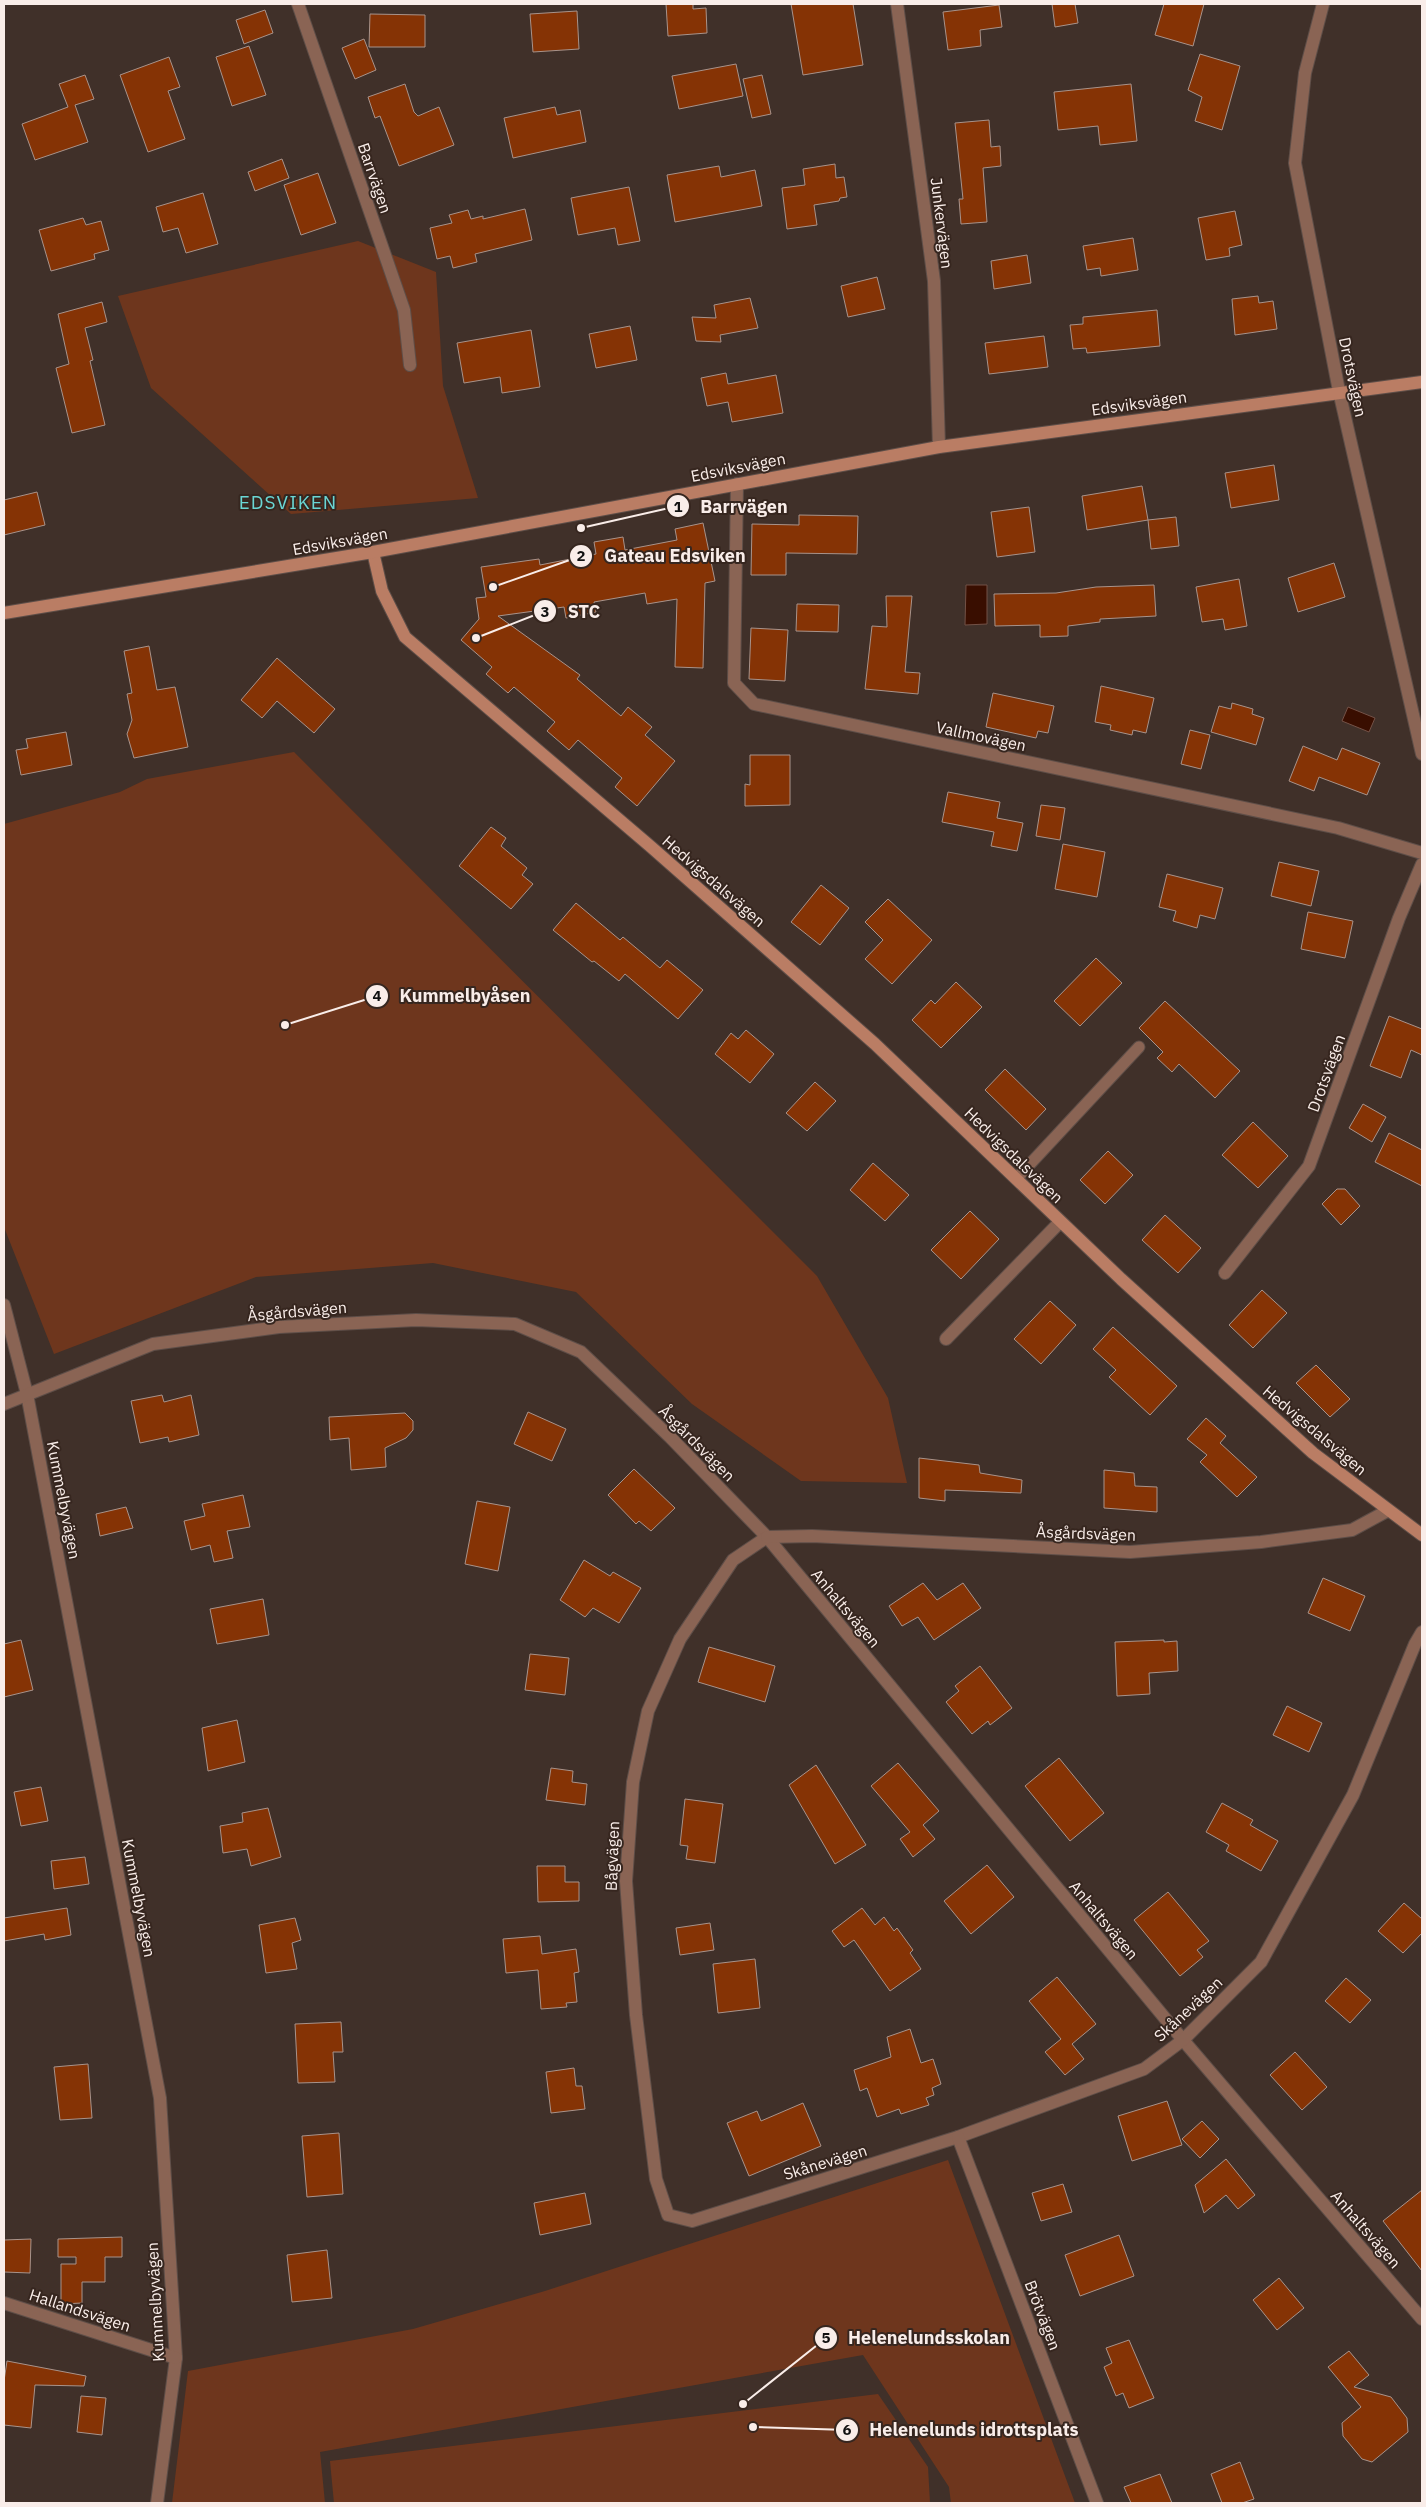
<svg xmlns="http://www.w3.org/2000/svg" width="1426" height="2507" font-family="'IBM Plex Sans',sans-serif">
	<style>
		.green { fill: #6e361d }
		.water { fill: #390e00; stroke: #735146 }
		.building { fill: #853305; stroke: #a8938b }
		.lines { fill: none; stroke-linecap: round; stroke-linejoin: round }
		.lane-casing { stroke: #5e4e48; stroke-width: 13 }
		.street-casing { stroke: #5e4e48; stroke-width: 14 }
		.secondary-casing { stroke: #5e4e48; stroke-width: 14 }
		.lane { stroke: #8a6454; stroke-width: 11 }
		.street { stroke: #8a6454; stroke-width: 12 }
		.secondary { stroke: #ba7d64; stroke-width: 12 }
		.labels { text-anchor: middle; stroke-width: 4; stroke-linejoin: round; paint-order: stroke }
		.street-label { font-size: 16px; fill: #f9ede9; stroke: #36261f }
		.quarter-label { font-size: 19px; letter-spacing: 1px; fill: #6ad6d4; stroke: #36261f }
		.leader { fill: none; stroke: #f9ede9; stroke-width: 2 }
		.callout-dot { fill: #f9ede9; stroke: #36261f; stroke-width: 2 }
		.mark-label { font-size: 15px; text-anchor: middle; font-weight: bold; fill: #111 }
		.callout-label { font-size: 18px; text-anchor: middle; font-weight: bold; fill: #f9ede9; stroke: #36261f; stroke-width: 4; stroke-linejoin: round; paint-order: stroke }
	</style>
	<rect width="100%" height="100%" fill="#403029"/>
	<!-- green -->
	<g class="green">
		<polygon points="358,241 436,272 443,386 478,498 291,514 151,388 118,296"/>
		<polygon points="294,752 817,1276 888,1398 907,1483 801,1481 692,1404 576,1292 433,1263 256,1277 54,1354 4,1227 4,824 120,792 147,779"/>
		<polygon points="948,2160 1075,2503 951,2503 949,2487 863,2355 320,2452 325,2503 172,2503 188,2371 413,2329 545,2291"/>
		<polygon points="878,2394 928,2467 930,2503 334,2503 330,2461"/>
	</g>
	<!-- water -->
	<g class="water">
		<polygon points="966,585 987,585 987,624 965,625"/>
		<polygon points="1348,707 1375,718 1369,732 1342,721"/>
	</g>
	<!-- building -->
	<g class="building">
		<polygon points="666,4 693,4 693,9 706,8 707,33 668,36"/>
		<polygon points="791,4 853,4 863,65 803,75"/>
		<polygon points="1052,4 1075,4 1078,23 1055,27"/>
		<polygon points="1164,4 1204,4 1193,46 1155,35"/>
		<polygon points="999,5 1002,27 980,30 981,46 948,50 943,12"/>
		<polygon points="265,10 273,33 244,44 236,20"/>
		<polygon points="577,11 579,49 533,52 530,14"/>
		<polygon points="370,14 425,15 425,47 369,47"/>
		<polygon points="364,39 376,70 355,79 342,48"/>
		<polygon points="249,46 266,95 232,106 216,57"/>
		<polygon points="1200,54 1240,66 1222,130 1195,121 1202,97 1188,90"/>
		<polygon points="169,57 180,87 168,91 185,139 148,152 120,75"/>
		<polygon points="736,64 743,96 679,109 672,76"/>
		<polygon points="85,75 94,99 75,105 88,142 35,160 22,124 68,107 59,84"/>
		<polygon points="762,75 771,114 752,118 743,79"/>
		<polygon points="405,84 414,112 418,116 439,107 454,145 399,166 380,116 375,118 368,97"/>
		<polygon points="1131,84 1137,141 1100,145 1098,126 1058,130 1054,92"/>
		<polygon points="555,107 557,115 580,110 586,142 513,158 504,118"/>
		<polygon points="989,120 991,147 1000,146 1001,166 983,168 987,222 961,224 959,199 963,199 955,123"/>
		<polygon points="282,159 289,178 255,191 248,172"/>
		<polygon points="835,164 836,178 844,177 847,197 840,198 839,201 814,205 817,225 787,229 782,188 805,185 803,169"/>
		<polygon points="719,166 721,177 755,170 762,206 675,222 667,175"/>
		<polygon points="318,173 336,223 301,235 284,185"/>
		<polygon points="629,187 640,241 618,245 615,228 578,235 571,198"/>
		<polygon points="203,193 218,244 186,253 178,228 163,232 156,207"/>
		<polygon points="525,209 532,240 475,254 477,262 453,268 450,256 437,259 430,228 452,223 449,215 468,210 471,219 483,216 483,219"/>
		<polygon points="1235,211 1242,245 1229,248 1230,256 1206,260 1198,218"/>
		<polygon points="83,218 86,225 101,221 109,250 94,254 95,259 51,271 39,230"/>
		<polygon points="1133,238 1138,270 1101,276 1100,268 1087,270 1083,246"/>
		<polygon points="1027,255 1031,283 994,289 991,261"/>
		<polygon points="877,277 885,309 848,317 841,286"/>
		<polygon points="1258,296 1259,303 1273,301 1277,329 1235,335 1232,299"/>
		<polygon points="750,298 758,328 720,335 721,342 696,341 692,317 716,318 714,305"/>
		<polygon points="102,302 107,322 85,328 93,360 90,361 105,425 72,433 56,368 69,364 58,314"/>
		<polygon points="1157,310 1160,346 1087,353 1086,348 1073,349 1070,325 1083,324 1083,317"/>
		<polygon points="630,326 637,360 596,368 589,334"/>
		<polygon points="531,330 540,387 502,393 500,377 464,383 457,343"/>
		<polygon points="1044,336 1048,367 989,374 985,343"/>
		<polygon points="726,373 728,384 776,375 783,413 732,422 728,402 707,406 701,378"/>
		<polygon points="1274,465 1279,500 1231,508 1225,473"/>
		<polygon points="1142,486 1148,520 1087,530 1082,496"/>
		<polygon points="37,492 45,525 4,535 4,500"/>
		<polygon points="1029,507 1035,552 997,557 991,512"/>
		<polygon points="799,515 858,516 857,554 786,553 786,575 751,575 752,524 799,525"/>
		<polygon points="1176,517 1179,546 1151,549 1148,520"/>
		<polygon points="703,523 715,581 705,583 703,668 675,667 677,599 647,604 645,593 594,602 596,612 566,618 564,607 498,616 580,675 577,679 621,716 628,707 652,727 645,735 675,761 637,806 615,787 622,778 578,740 569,750 547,731 555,722 514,687 508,693 486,674 492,667 461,640 479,619 476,598 486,597 481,567 539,559 540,565 596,554 594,542 623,537 625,550 677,540 675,529"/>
		<polygon points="1334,563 1345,597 1298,612 1288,578"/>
		<polygon points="1239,579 1247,626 1225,630 1223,619 1202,622 1196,587"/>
		<polygon points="1154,585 1156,616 1100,619 1100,622 1068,626 1068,636 1040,637 1040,625 995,626 994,594 1056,593 1096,587"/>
		<polygon points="886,596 912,596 905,672 920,673 918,694 865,689 872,626 887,627"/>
		<polygon points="797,604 839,605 838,632 796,631"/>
		<polygon points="751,628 788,630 785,681 749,679"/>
		<polygon points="149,646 157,690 175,687 188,747 134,758 127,734 132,720 127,694 132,693 124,651"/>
		<polygon points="277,658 335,709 314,733 277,701 262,718 241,700"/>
		<polygon points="1101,686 1154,698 1146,733 1133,730 1132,735 1110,730 1111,725 1095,722"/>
		<polygon points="993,693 1054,706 1048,733 1038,731 1036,738 986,727"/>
		<polygon points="1232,703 1253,709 1252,714 1264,718 1256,745 1211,732 1219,706 1231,709"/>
		<polygon points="1190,730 1210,735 1201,769 1181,764"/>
		<polygon points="66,732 72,765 21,775 16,750 28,748 26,739"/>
		<polygon points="1303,746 1337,760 1342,748 1380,763 1367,795 1319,777 1314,791 1289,781"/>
		<polygon points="750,755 790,755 790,805 745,806 745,784 750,785"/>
		<polygon points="948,792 1000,802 997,818 1023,823 1017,851 991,846 994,832 942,822"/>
		<polygon points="1041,805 1065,808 1060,840 1036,836"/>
		<polygon points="491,827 506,838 501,846 527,868 522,875 533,884 511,909 459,866"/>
		<polygon points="1063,844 1105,852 1097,897 1055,889"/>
		<polygon points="1279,862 1319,871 1311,906 1271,896"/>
		<polygon points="1167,874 1223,888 1215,919 1200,915 1197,928 1173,921 1176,911 1159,907"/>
		<polygon points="821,885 849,908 820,945 791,922"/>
		<polygon points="888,899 932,940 892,984 865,959 883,940 865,922"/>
		<polygon points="576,903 620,940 623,937 660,968 667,960 703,990 678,1019 625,974 619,981 594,961 592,962 553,930"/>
		<polygon points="1308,912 1353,921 1345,958 1301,949"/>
		<polygon points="1096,958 1122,983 1080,1026 1054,1001"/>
		<polygon points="956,982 982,1007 941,1048 912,1020 931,1000 935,1004"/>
		<polygon points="1165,1001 1240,1071 1215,1098 1179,1064 1172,1072 1157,1058 1163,1052 1139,1028"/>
		<polygon points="1389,1016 1422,1029 1422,1055 1411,1050 1401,1078 1370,1066"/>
		<polygon points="746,1030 774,1054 750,1083 715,1054 731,1033 738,1039"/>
		<polygon points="1005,1069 1046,1109 1026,1130 985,1090"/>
		<polygon points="815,1082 836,1101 807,1131 786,1113"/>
		<polygon points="1363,1104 1386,1117 1372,1142 1349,1128"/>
		<polygon points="1253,1122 1288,1156 1258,1188 1222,1155"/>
		<polygon points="1389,1133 1422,1150 1422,1186 1375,1162"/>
		<polygon points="1108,1151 1133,1175 1105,1204 1080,1180"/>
		<polygon points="873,1163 909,1195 885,1221 850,1190"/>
		<polygon points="1337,1189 1345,1189 1360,1206 1341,1225 1322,1204"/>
		<polygon points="970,1211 999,1239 961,1279 931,1250"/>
		<polygon points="1165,1215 1201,1248 1178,1273 1142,1240"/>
		<polygon points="1262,1290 1287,1313 1253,1348 1229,1325"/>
		<polygon points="1050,1301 1076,1325 1041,1364 1014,1339"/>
		<polygon points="1113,1327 1177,1386 1150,1415 1109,1377 1116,1370 1093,1349"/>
		<polygon points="1316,1365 1350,1399 1330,1417 1296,1383"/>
		<polygon points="162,1395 164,1402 191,1395 199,1435 169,1442 168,1437 140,1443 131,1401"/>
		<polygon points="528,1412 566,1429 552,1461 514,1444"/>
		<polygon points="405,1413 413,1421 413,1430 406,1438 385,1448 386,1467 351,1470 349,1438 330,1440 329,1417"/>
		<polygon points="1206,1418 1226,1436 1220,1443 1257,1477 1237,1497 1200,1462 1207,1455 1187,1439"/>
		<polygon points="919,1458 979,1465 980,1473 1022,1480 1021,1493 945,1490 945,1501 919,1498"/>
		<polygon points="634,1469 675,1508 651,1531 639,1521 636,1524 608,1495"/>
		<polygon points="1104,1470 1134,1473 1135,1486 1157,1487 1157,1512 1104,1508"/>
		<polygon points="243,1495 250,1527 227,1531 233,1558 214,1562 210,1545 191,1550 184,1521 205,1516 202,1504"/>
		<polygon points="477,1501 510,1507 498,1571 465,1564"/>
		<polygon points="126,1507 133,1528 100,1536 96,1514"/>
		<polygon points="584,1560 610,1576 613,1572 641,1588 619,1623 593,1608 585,1617 560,1600"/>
		<polygon points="1323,1578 1365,1596 1350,1631 1308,1613"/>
		<polygon points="923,1583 937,1600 963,1583 981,1608 934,1640 918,1617 902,1626 889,1606"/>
		<polygon points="263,1599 269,1635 217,1644 210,1609"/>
		<polygon points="21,1640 33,1690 4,1697 4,1644"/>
		<polygon points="1164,1640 1164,1642 1177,1641 1178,1671 1149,1673 1150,1694 1117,1696 1115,1642"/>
		<polygon points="709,1647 775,1666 765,1702 698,1682"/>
		<polygon points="530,1654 569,1658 565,1695 525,1690"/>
		<polygon points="980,1666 1012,1708 990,1725 988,1721 972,1734 946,1702 959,1691 955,1686"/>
		<polygon points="1287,1706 1322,1723 1309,1752 1273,1735"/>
		<polygon points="237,1720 245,1762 208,1771 202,1728"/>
		<polygon points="1059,1758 1104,1813 1070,1841 1025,1786"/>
		<polygon points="898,1763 939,1811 923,1825 935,1839 913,1857 900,1839 910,1832 871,1786"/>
		<polygon points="816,1765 866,1845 835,1864 789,1785"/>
		<polygon points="551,1768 573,1771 572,1782 587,1784 585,1805 546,1800"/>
		<polygon points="41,1787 48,1821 21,1826 14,1792"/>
		<polygon points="685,1799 723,1804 715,1863 686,1859 688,1846 680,1845"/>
		<polygon points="1222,1803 1253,1820 1250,1825 1278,1841 1261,1871 1226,1851 1229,1845 1206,1832"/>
		<polygon points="268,1808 281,1857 251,1866 247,1849 223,1853 220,1826 243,1822 242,1813"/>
		<polygon points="85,1857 89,1884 54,1889 51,1861"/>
		<polygon points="987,1865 1014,1897 971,1934 944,1901"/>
		<polygon points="537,1866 565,1866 565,1882 579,1882 579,1901 538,1902"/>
		<polygon points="1168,1892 1209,1941 1197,1950 1203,1957 1180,1976 1134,1920"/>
		<polygon points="1404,1903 1422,1919 1422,1933 1403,1953 1378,1931"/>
		<polygon points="67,1908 71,1935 45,1940 44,1934 4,1941 4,1918"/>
		<polygon points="862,1908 875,1925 884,1917 894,1931 897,1928 913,1950 910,1953 921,1969 890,1991 854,1940 844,1947 832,1931"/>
		<polygon points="295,1918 301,1940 292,1943 297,1969 266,1973 259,1925"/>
		<polygon points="710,1923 714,1950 680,1955 676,1928"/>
		<polygon points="540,1936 542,1954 576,1949 579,1972 574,1973 577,2002 566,2003 567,2007 541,2009 538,1970 506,1973 503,1939"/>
		<polygon points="755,1959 760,2008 718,2013 713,1964"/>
		<polygon points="1057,1977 1096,2024 1072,2044 1084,2059 1065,2075 1045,2052 1061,2039 1029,2001"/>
		<polygon points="1346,1978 1371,2000 1350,2023 1325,2001"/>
		<polygon points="341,2022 343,2052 333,2052 335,2082 298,2083 295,2024"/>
		<polygon points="910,2029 921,2063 933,2059 941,2084 932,2088 934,2095 926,2098 929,2105 901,2114 899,2109 877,2117 867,2088 860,2091 854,2070 891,2057 887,2037"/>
		<polygon points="1295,2052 1327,2087 1302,2110 1270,2075"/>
		<polygon points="88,2064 92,2118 60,2120 54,2067"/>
		<polygon points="574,2068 576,2086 582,2086 585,2109 551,2113 546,2072"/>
		<polygon points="1167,2101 1182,2145 1132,2161 1118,2116"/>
		<polygon points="803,2103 821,2146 749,2176 727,2123 757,2111 761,2121"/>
		<polygon points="1202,2121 1219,2139 1200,2158 1182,2139"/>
		<polygon points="339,2133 343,2194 307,2197 302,2136"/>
		<polygon points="1226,2159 1255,2195 1238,2209 1226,2195 1204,2213 1195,2185"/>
		<polygon points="1063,2184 1072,2212 1041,2221 1032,2193"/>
		<polygon points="1422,2190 1422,2271 1383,2221"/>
		<polygon points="585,2193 591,2224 540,2235 534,2203"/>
		<polygon points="1119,2235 1134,2276 1080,2296 1065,2255"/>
		<polygon points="122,2237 122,2257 105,2257 105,2282 82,2282 82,2303 61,2304 61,2264 76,2264 76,2257 58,2257 58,2239"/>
		<polygon points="31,2239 30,2273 4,2272 4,2240"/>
		<polygon points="327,2250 332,2298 292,2302 287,2255"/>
		<polygon points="1279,2278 1304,2308 1277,2330 1253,2300"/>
		<polygon points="1129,2340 1154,2398 1129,2408 1123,2393 1116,2396 1104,2367 1112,2363 1106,2348"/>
		<polygon points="1349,2351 1369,2375 1354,2387 1391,2397 1407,2418 1408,2432 1372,2462 1362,2459 1343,2436 1342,2423 1361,2407 1328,2367"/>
		<polygon points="7,2361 86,2376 84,2386 35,2385 31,2428 4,2425 4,2381"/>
		<polygon points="81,2396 106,2398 102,2435 77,2432"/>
		<polygon points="1240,2462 1254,2499 1242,2503 1222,2503 1211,2474"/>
		<polygon points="1160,2474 1172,2503 1131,2503 1124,2487"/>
	</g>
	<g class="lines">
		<!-- lane casing -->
		<g class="lane-casing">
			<polyline id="lane" points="1016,1179 1139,1047"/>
		</g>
		<!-- street casing -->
		<g class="street-casing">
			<g id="street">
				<polyline points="298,4 404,310 410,365"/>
				<polyline points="897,4 934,281 939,447"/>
				<polyline points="1323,4 1305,73 1295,163 1339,391 1422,754"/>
				<polyline points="737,484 734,683 754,704 1338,828 1422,853"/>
				<polyline points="1225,1273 1309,1166 1399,918 1422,864"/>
				<polyline points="4,1305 27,1394 160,2098 176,2358 157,2503"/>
				<polyline points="946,1339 1060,1222"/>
				<polyline points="4,1404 153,1344 279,1327 416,1320 515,1324 581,1352 671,1438 767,1537 1183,2040 1422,2319"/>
				<polyline points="767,1537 733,1560 680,1639 648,1711 633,1782 626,1881 636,2015 656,2179 668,2215 692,2221 958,2137 1144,2069 1183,2040 1261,1962 1353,1795 1415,1644 1422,1632"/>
				<polyline points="767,1537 812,1536 1130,1552 1261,1542 1352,1530 1387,1511"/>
				<polyline points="958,2137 1097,2503"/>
				<polyline points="4,2303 176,2358"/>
			</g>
		</g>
		<!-- secondary casing -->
		<g class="secondary-casing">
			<g id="secondary">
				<polyline points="373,552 382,591 405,637 650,846 875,1044 1121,1279 1313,1453 1422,1535"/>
				<polyline points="4,613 373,552 939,447 1422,382"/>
			</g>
		</g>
		<!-- lane -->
		<use href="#lane" class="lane"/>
		<!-- street -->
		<use href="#street" class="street"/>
		<!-- secondary -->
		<use href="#secondary" class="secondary"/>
	</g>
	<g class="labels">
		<!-- street labels -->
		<g class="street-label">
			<text transform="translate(375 178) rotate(71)" y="6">Barrvägen</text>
			<text transform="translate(942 223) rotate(83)" y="6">Junkervägen</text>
			<text transform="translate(1353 377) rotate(78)" y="6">Drotsvägen</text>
			<text transform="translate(1139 403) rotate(-8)" y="6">Edsviksvägen</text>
			<text transform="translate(738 467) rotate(-11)" y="6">Edsviksvägen</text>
			<text transform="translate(340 541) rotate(-10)" y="6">Edsviksvägen</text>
			<text transform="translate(981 736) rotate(12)" y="6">Vallmovägen</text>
			<text transform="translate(714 881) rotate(41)" y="6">Hedvigsdalsvägen</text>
			<text transform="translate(1326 1073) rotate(-70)" y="6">Drotsvägen</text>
			<text transform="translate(1014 1155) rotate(44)" y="6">Hedvigsdalsvägen</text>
			<text transform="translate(297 1311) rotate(-5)" y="6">Åsgårdsvägen</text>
			<text transform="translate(1315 1430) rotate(40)" y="6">Hedvigsdalsvägen</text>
			<text transform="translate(697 1443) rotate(45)" y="6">Åsgårdsvägen</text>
			<text transform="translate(64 1500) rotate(79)" y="6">Kummelbyvägen</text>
			<text transform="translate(1086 1533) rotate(2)" y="6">Åsgårdsvägen</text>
			<text transform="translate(846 1608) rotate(50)" y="6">Anhaltsvägen</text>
			<text transform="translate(612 1856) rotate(-88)" y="6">Bågvägen</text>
			<text transform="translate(139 1898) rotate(79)" y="6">Kummelbyvägen</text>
			<text transform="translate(1104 1920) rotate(50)" y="6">Anhaltsvägen</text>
			<text transform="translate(1188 2009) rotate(-43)" y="6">Skånevägen</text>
			<text transform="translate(825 2162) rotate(-17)" y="6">Skånevägen</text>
			<text transform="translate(1366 2229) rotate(49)" y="6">Anhaltsvägen</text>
			<text transform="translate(155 2302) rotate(-93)" y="6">Kummelbyvägen</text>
			<text transform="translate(80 2310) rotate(18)" y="6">Hallandsvägen</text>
			<text transform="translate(1043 2315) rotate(69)" y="6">Brötvägen</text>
		</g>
		<!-- quarter labels -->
		<g class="quarter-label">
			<text x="288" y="509">EDSVIKEN</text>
		</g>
	</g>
	<!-- callouts -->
	<path class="leader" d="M581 528L678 506M493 587L581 556M476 638L545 611M285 1025L377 996M743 2404L826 2338M753 2427L847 2430"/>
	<g class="callout-dot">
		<circle cx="581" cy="528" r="5"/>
		<circle cx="493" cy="587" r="5"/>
		<circle cx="476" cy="638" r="5"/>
		<circle cx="285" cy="1025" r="5"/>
		<circle cx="743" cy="2404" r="5"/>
		<circle cx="753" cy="2427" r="5"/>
		<circle cx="678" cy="506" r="12"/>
		<circle cx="581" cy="556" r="12"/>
		<circle cx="545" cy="611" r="12"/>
		<circle cx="377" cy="996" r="12"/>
		<circle cx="826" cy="2338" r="12"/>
		<circle cx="847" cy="2430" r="12"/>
	</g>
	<g class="mark-label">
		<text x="678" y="512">1</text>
		<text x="581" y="561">2</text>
		<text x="545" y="617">3</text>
		<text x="377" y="1001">4</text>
		<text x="826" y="2343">5</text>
		<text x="847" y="2435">6</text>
	</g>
	<g class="callout-label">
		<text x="744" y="513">Barrvägen</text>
		<text x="675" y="562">Gateau Edsviken</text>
		<text x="584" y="618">STC</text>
		<text x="465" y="1002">Kummelbyåsen</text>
		<text x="929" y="2344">Helenelundsskolan</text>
		<text x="974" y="2436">Helenelunds idrottsplats</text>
	</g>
	<!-- border -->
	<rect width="1426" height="2507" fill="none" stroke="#f9ede9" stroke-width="10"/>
</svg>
